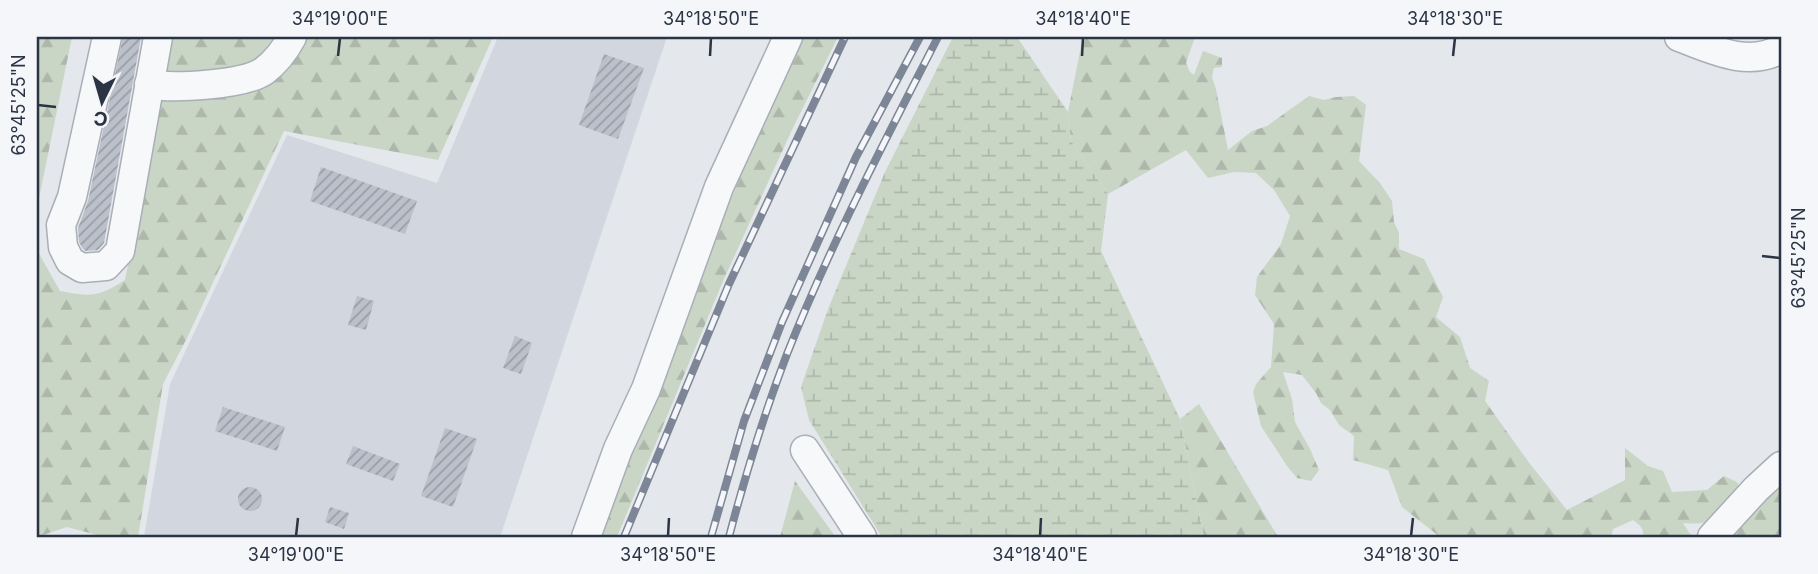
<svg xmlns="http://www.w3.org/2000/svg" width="1818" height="574" font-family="Inter,sans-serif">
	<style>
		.built { fill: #d2d6de }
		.forest { fill: url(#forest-firs) }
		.wetland { fill: url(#wetland-marsh) }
		.building { fill: url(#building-hatch) }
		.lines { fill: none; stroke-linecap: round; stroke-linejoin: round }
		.minor-casing { stroke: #a9aeb7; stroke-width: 31 }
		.minor { stroke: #f7f8fa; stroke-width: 28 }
		.rail-casing { stroke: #7d8696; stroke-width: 8 }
		.rail { stroke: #f4f6f9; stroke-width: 5; stroke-dasharray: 16; stroke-linecap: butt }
		.ticks { fill: none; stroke: #2b3445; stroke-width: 2.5 }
		.neatline { fill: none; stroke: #2b3445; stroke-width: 2.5 }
		.ticks-label { font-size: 18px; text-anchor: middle; fill: #2b3445 }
	</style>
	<defs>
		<pattern id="forest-firs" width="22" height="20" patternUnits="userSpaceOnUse" patternTransform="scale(1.75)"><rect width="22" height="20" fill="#c9d6c5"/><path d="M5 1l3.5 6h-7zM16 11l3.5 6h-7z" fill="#adb8ab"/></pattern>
		<pattern id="wetland-marsh" width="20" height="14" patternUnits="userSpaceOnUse" patternTransform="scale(1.75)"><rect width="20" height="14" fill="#c9d6c5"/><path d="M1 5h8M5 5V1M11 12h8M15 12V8" fill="none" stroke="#adb8ab"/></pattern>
		<pattern id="building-hatch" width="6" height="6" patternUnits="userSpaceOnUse" patternTransform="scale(1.75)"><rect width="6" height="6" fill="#bbc0ca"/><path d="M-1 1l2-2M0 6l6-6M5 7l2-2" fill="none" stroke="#989da6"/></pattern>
	</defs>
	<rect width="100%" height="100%" fill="#e4e7ec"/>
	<!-- built -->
	<polygon class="built" points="498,37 667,37 500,537 144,537 170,384 287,135 437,183"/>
	<!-- forest -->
	<g class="forest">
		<polygon points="37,37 72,37 37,208"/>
		<polygon points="171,37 280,37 268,55 235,68 164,76"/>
		<path d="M300,37H493L438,160L284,131L187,338L163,384L138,537H104L67,527L37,537V250L60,291C91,297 99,297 125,280L161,97L197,93Z"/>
		<path d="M800,37H838L791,132L723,281L617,537H597C663,370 727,202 800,37Z"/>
		<path d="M1086,37H1195L1186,63L1190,72L1194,75L1203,51L1222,58V67L1214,68L1212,77L1216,89L1228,150L1252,131L1267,126L1309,96L1324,100L1336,97L1354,96L1366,105L1359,161L1380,183L1392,201L1394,222L1399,233V249L1424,259L1443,297L1436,317L1460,337L1470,368L1489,381L1485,401L1530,464L1567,510L1625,480V448L1648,466L1663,471L1672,492L1707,490L1724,476L1737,482L1741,492C1720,516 1717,526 1683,523L1692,537H1643C1644,528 1640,525 1633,520L1613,529L1611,537H1440L1402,507L1388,470L1353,460L1354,436L1339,425L1330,410L1321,403L1316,393L1302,375L1283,372L1292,399L1295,422L1310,449L1319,470L1311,481L1297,478L1287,466L1261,426L1253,392L1256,384L1271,367L1274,324L1255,295L1257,277L1281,244L1290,216L1274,190L1256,173L1234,172L1208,178L1186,150L1108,194L1071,141L1068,112L1082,41Z"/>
		<polygon points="1199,404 1278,537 1204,537 1180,419"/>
		<polygon points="795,481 835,536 836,537 780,537"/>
		<polygon points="1781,483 1781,537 1727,537"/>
	</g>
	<!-- wetland -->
	<polygon class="wetland" points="953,37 1017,37 1068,112 1071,141 1108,194 1101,251 1180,419 1204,537 882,537 809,420 801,387 828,309 885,172"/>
	<!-- building -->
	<g class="building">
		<polygon points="123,37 141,37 104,243 98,250 86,251 83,249 79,242 78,228 88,201"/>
		<polygon points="604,54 644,68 618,139 579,125"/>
		<polygon points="321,167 417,201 405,234 310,201"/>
		<polygon points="357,296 374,301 366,330 348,325"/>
		<polygon points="515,336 532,343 521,374 503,368"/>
		<polygon points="223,407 285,427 277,451 215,431"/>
		<polygon points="445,428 477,439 453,507 421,496"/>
		<polygon points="353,446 400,464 393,481 346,464"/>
		<circle cx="250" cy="499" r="12"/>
		<polygon points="330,507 349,513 344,529 325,522"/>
	</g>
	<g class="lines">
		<!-- minor casing -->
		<g class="minor-casing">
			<g id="minor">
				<polyline points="107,37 72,197 61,225 63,247 70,261 82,268 106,266 120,251 158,37"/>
				<path d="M1679,37C1711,49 1748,68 1781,49"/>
				<path d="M149,84C172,89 244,85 264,71C276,62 285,50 292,37"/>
				<polyline points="805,450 862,537"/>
				<polyline points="586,537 618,449 646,389 719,187 788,37"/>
				<polyline points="1712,537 1756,489 1781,466"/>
			</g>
		</g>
		<!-- minor -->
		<use href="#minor" class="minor"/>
		<!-- rail casing -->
		<g class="rail-casing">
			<g id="rail">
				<polyline points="624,537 729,284 845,37"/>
				<polyline points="711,537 744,421 782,322 856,157 920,37"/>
				<path d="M729,537C745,476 764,414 787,354C830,245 885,141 938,37"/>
			</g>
		</g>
		<!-- rail -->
		<use href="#rail" class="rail"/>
	</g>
	<!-- ticks -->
	<path class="ticks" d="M338,56L340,38M710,56L711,38M1082,56L1083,38M1453,56L1455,38M38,105L56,107M1762,256L1780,258M296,536L298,518M668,536L669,518M1040,536L1041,518M1411,536L1413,518"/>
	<!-- border -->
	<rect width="1818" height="574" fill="none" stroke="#f4f6f9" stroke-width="77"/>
	<!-- north arrow -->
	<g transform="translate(102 102) rotate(185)" stroke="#f4f6f9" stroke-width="5" paint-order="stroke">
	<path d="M0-5L12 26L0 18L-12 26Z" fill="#2b3445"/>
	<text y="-10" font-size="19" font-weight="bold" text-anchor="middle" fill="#2b3445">С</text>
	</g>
	<rect x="38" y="38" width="1742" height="498" class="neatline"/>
	<g class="ticks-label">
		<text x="340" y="25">34°19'00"E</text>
		<text x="711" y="25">34°18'50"E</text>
		<text x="1083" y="25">34°18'40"E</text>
		<text x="1455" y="25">34°18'30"E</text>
		<text transform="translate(19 105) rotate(-90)" y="6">63°45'25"N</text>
		<text transform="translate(1799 258) rotate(-90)" y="6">63°45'25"N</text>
		<text x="296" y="561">34°19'00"E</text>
		<text x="668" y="561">34°18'50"E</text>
		<text x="1040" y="561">34°18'40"E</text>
		<text x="1411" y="561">34°18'30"E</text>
	</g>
</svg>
